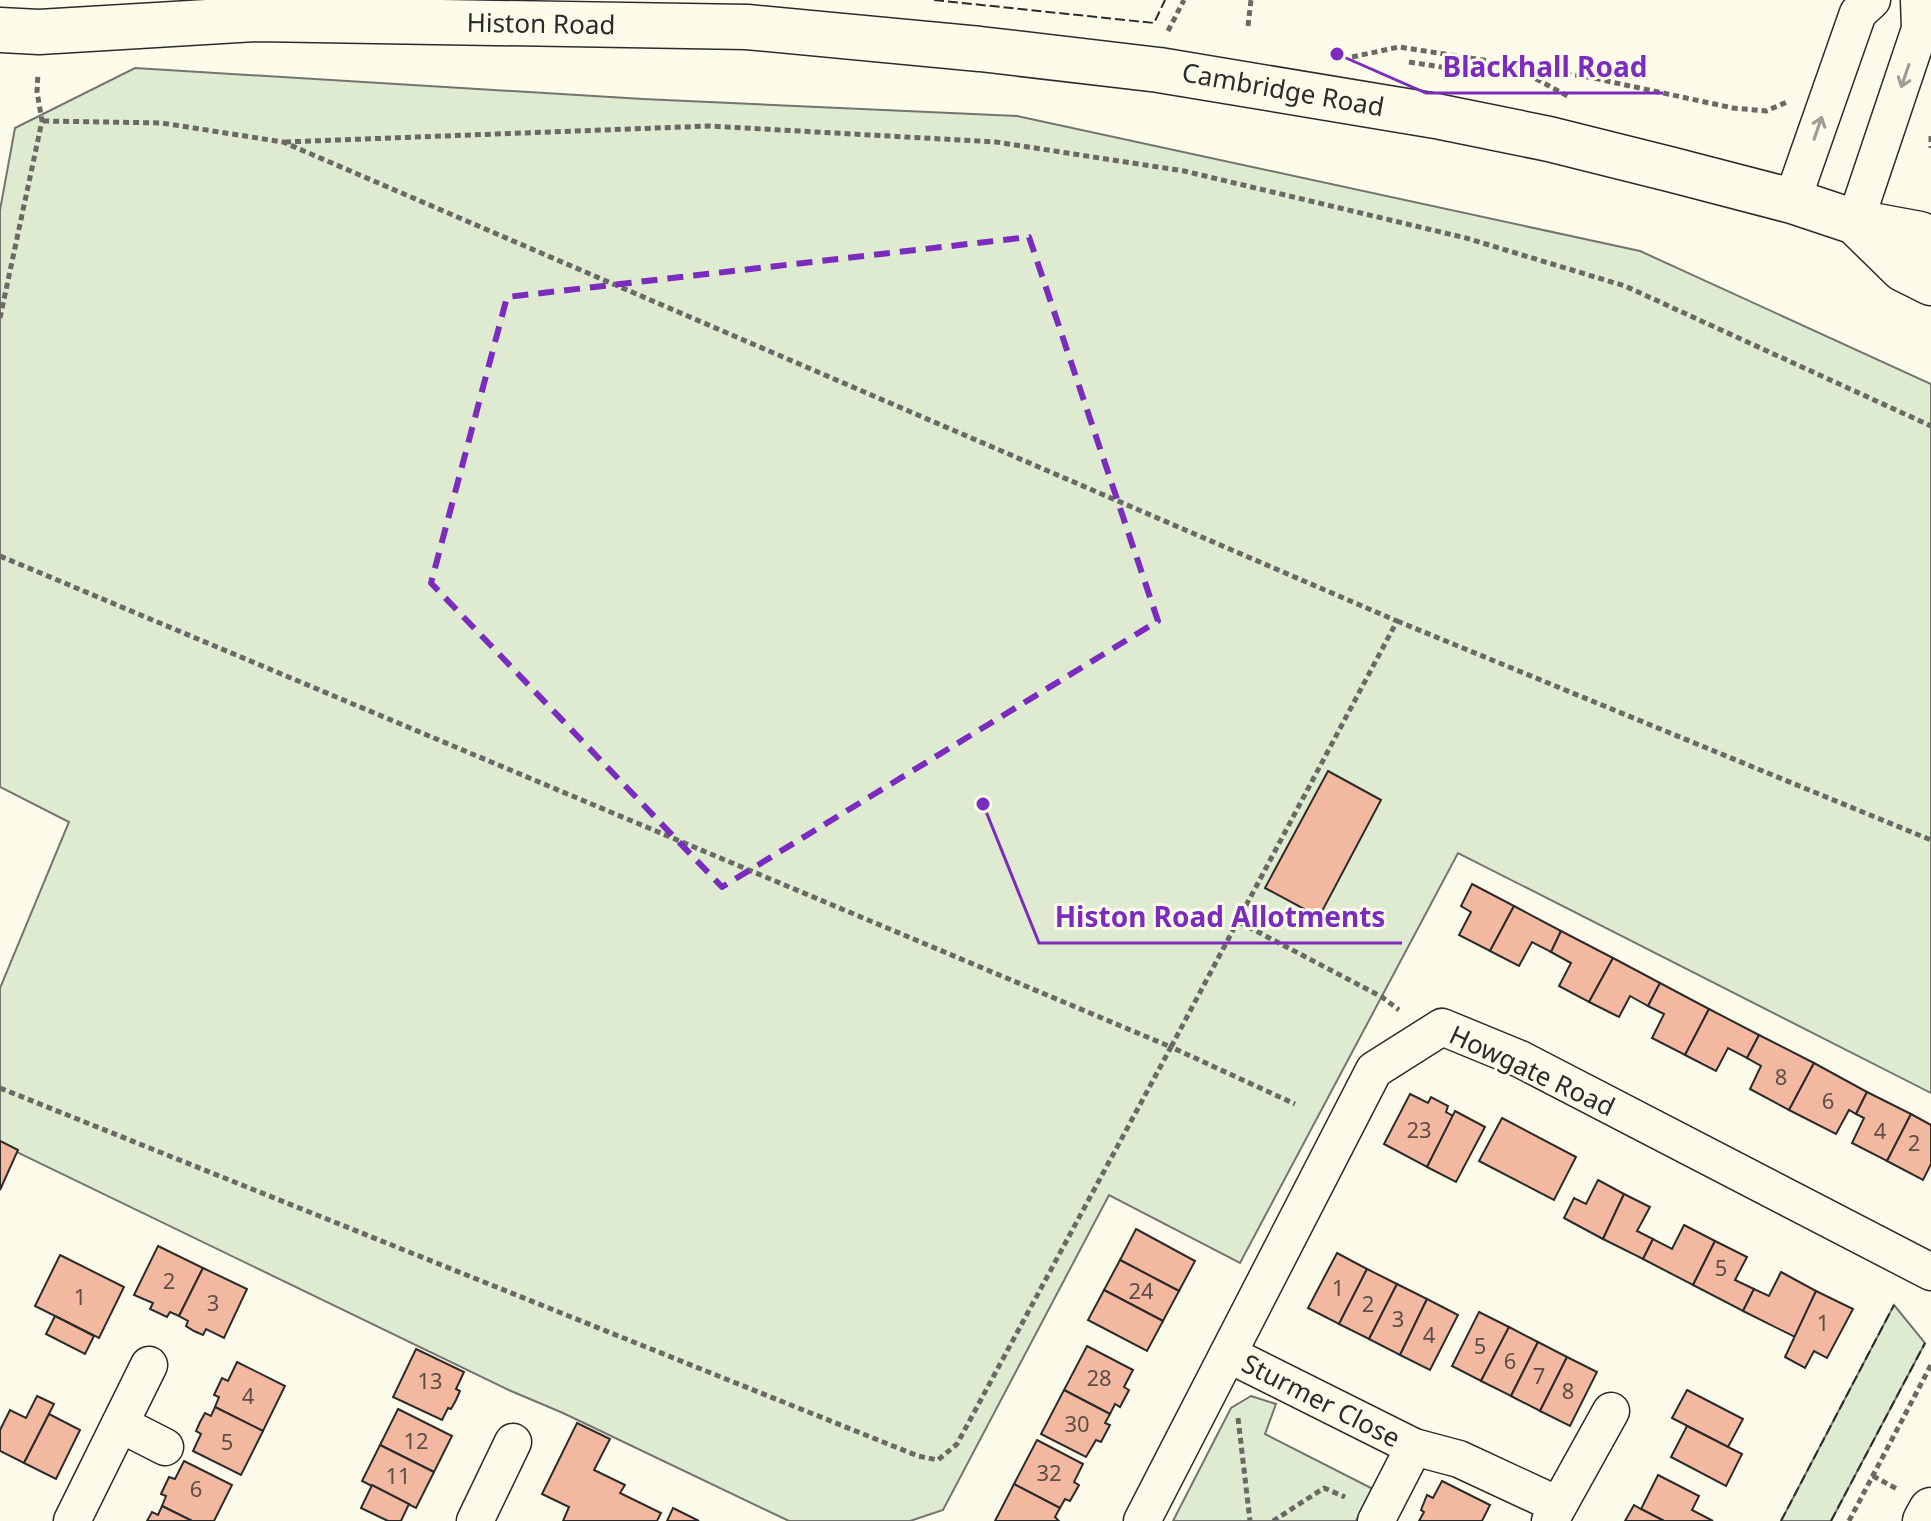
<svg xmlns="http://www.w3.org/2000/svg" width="1931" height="1521" font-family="'Noto Sans',sans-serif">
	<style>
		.green { fill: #deebd1; stroke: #74746e; stroke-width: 2 }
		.building { fill: #f2b8a0; stroke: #2b2b2b; stroke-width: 2 }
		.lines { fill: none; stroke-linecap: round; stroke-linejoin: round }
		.minor-casing { stroke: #2b2b2b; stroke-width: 39 }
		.tertiary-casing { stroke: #2b2b2b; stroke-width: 47 }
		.secondary-casing { stroke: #2b2b2b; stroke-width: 47 }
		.path { stroke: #6a6964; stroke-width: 5; stroke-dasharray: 6 4; stroke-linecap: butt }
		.minor { stroke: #fdfbea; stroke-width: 36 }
		.tertiary { stroke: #fdfbea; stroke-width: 44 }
		.secondary { stroke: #fdfbea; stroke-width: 44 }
		.fence { stroke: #2b2b2b; stroke-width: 2; stroke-dasharray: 10 4; stroke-linecap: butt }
		.oneway { stroke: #9e9d94 }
		.marked { fill: none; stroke: #7b2cbf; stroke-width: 6; stroke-dasharray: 16 10; stroke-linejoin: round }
		.labels { text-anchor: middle; stroke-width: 6; stroke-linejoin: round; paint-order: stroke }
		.number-label { font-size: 22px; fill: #5d4e48 }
		.street-label { font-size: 26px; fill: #2b2b2b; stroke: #fdfbea }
		.leader { fill: none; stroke: #7b2cbf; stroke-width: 3 }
		.callout-dot { fill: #7b2cbf; stroke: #fdfbea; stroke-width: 3 }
		.callout-label { font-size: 28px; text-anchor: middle; font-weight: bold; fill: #7b2cbf; stroke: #fdfbea; stroke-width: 6; stroke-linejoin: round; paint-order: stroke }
	</style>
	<rect width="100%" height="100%" fill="#fdfbea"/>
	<!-- green -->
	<g class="green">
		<polygon points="135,68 643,99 1017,116 1640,251 1931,384 1931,1093 1458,853 1240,1263 1109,1195 943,1510 910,1521 789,1521 563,1413 511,1391 0,1144 0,988 69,822 0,787 0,210 15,128"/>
		<polygon points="1894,1305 1925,1343 1831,1521 1781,1521"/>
		<polygon points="1251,1396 1276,1404 1265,1434 1373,1489 1356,1521 1173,1521 1231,1408"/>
	</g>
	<!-- building -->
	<g class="building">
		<polygon points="1328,771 1381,800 1319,917 1265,888"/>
		<polygon points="1472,884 1514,906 1490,951 1459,935 1471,912 1461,906"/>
		<polygon points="1514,906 1561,931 1551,952 1532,942 1519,966 1490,951"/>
		<polygon points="1561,931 1613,958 1589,1002 1559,986 1571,963 1551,952"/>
		<polygon points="1613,958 1660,983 1648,1006 1630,996 1619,1017 1589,1002"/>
		<polygon points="1660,983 1709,1009 1685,1055 1652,1038 1664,1014 1648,1006"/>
		<polygon points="1709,1009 1759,1035 1747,1058 1728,1048 1716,1071 1685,1055"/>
		<polygon points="1759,1035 1814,1063 1789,1110 1750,1089 1761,1066 1747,1058"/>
		<polygon points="1814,1063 1867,1092 1856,1114 1849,1110 1836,1134 1789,1110"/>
		<polygon points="1867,1092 1911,1114 1887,1161 1852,1143 1864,1118 1856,1114"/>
		<polygon points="1410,1094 1428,1103 1431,1097 1448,1106 1446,1112 1453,1116 1427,1167 1384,1144"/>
		<polygon points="1455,1111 1485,1127 1456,1182 1427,1167"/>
		<polygon points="1911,1114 1931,1125 1931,1164 1923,1180 1887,1161"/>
		<polygon points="1502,1118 1576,1157 1554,1200 1479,1161"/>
		<polygon points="0,1141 18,1150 0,1190"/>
		<polygon points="1598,1180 1624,1194 1603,1239 1564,1218 1574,1198 1586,1204"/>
		<polygon points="1624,1194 1650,1207 1637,1231 1653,1239 1643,1259 1603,1239"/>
		<polygon points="1684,1225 1715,1241 1693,1285 1643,1259 1653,1239 1672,1249"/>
		<polygon points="1136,1229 1195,1261 1179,1291 1120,1260"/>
		<polygon points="1715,1241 1747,1257 1735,1280 1754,1289 1743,1311 1693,1285"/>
		<polygon points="158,1246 203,1268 179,1316 170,1312 167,1317 150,1309 153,1303 134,1295"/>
		<polygon points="1337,1253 1367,1269 1339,1324 1308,1308"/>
		<polygon points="60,1255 124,1287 99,1338 35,1306"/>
		<polygon points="1120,1260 1179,1291 1163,1321 1104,1290"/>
		<polygon points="203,1268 247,1289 224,1338 206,1329 203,1335 194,1331 186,1326 188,1321 179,1316"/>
		<polygon points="1367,1269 1397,1284 1369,1339 1339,1324"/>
		<polygon points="1781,1272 1816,1291 1795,1337 1743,1311 1754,1289 1769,1296"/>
		<polygon points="1397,1284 1427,1299 1400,1355 1369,1339"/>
		<polygon points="1104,1290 1163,1321 1147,1351 1088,1320"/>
		<polygon points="1816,1291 1853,1309 1827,1358 1814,1351 1805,1368 1785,1357"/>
		<polygon points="1427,1299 1458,1315 1430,1370 1400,1355"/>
		<polygon points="1479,1312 1509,1327 1481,1381 1452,1366"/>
		<polygon points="55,1316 94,1336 85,1354 46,1334"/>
		<polygon points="1509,1327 1538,1342 1511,1396 1481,1381"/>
		<polygon points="1538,1342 1567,1357 1540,1411 1511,1396"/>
		<polygon points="1087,1346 1133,1370 1124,1387 1129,1390 1120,1407 1115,1404 1110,1414 1064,1390"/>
		<polygon points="416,1349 464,1372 456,1389 460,1391 456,1400 451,1409 448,1408 442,1420 393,1397"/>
		<polygon points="1567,1357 1597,1372 1570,1426 1540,1411"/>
		<polygon points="237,1362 285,1386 263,1431 215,1407 219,1397 214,1395 222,1378 228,1381"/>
		<polygon points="1064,1390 1110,1414 1105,1423 1110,1425 1101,1442 1096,1440 1086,1457 1041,1434"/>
		<polygon points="1687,1390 1743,1419 1728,1447 1672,1418"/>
		<polygon points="37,1396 54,1404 24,1463 0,1451 0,1430 10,1410 26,1418"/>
		<polygon points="215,1407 263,1431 241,1475 193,1451 201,1434 196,1431 200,1422 205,1413 211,1416"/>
		<polygon points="398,1409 452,1436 434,1472 380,1445"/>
		<polygon points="49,1414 80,1430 56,1479 24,1463"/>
		<polygon points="577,1423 610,1439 594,1470 625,1485 620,1493 661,1513 657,1521 563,1521 569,1507 542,1494"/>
		<polygon points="1687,1426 1742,1454 1726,1486 1671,1457"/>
		<polygon points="1037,1440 1083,1464 1074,1482 1079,1485 1070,1501 1065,1499 1060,1508 1014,1484"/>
		<polygon points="380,1445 434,1472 416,1508 362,1481"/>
		<polygon points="184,1461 232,1485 214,1521 192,1521 162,1506 166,1496 161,1494 169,1477 175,1479"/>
		<polygon points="1658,1475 1699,1496 1692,1510 1713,1521 1664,1521 1641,1509"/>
		<polygon points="1442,1481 1490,1505 1482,1521 1419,1521 1424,1512 1421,1510 1427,1495 1433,1498"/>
		<polygon points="1014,1484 1060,1508 1055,1517 1059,1521 995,1521"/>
		<polygon points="372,1485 409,1504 401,1521 388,1521 361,1508"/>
		<polygon points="1634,1505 1641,1509 1664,1521 1625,1521"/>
		<polygon points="162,1506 192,1521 147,1521 152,1512 158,1515"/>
		<polygon points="673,1508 699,1521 667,1521"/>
	</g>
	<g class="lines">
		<!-- minor casing -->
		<g class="minor-casing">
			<g id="minor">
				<polyline points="1792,201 1858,13 1872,0"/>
				<polyline points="1855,222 1920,29 1919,0"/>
				<polyline points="1228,1354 1414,1447 1459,1459 1558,1505"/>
				<polyline points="120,1424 165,1447"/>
				<polyline points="72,1521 149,1365"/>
				<polyline points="475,1521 513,1442"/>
				<polyline points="1142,1521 1374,1070 1442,1027 1520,1059 1931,1272"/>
				<polyline points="1376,1521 1414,1447"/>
				<polyline points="1550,1521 1611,1411"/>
			</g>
		</g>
		<!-- tertiary casing -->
		<g class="tertiary-casing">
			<polyline id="tertiary" points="1925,1521 1931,1510"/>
		</g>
		<!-- secondary casing -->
		<g class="secondary-casing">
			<g id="secondary">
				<polyline points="0,30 39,32 257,19 747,27 980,49 1159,70 1436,116 1549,139 1673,170 1792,201 1855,222 1920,234 1931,240"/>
				<polyline points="1855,222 1903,269 1931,283"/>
			</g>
		</g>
		<!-- path -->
		<g class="path">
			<polyline points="1248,26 1251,0"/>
			<polyline points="1168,31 1184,0"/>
			<polyline points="1352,57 1399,47 1509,64 1571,98"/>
			<polyline points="1409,62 1505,77"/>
			<polyline points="1516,65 1593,78 1733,108 1766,111 1787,102"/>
			<polyline points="1931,136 1931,148"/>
			<polyline points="285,142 709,126 996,142 1184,171 1466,238 1625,286 1931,426"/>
			<polyline points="0,318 42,121 37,92 38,73"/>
			<polyline points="0,556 1171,1047 1397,621 283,142 162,123 42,121"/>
			<polyline points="1397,621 1931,840"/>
			<polyline points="1239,922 1382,997 1399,1010"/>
			<polyline points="0,1088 918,1456 938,1460 957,1444 1171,1047 1295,1104"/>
			<polyline points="1238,1418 1250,1521"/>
			<polyline points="1873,1476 1897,1489"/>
			<polyline points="1273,1521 1324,1488 1345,1497"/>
			<polyline points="1849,1521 1931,1365"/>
		</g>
		<!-- minor -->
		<use href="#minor" class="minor"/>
		<!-- tertiary -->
		<use href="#tertiary" class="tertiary"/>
		<!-- secondary -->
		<use href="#secondary" class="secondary"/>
		<!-- fence -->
		<g class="fence">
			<polyline points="934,0 1154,23 1165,0"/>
			<polyline points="1781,1521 1894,1305"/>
			<polyline points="1831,1521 1925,1343"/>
		</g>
	</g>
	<!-- one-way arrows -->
	<defs><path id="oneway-shaft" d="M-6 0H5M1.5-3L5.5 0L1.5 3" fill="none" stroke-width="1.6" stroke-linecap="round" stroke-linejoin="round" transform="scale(2)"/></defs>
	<g class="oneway">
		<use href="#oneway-shaft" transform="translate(1905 76) rotate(109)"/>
		<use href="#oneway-shaft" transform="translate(1818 128) rotate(-71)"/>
	</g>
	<!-- marked area -->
	<path class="marked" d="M1029,237L1158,621L722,887L431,583L507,297Z"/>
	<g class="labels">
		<!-- number labels -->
		<g class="number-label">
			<text x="1781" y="1085">8</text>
			<text x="1828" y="1109">6</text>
			<text x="1419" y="1138">23</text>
			<text x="1880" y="1139">4</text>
			<text x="1914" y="1151">2</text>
			<text x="1721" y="1276">5</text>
			<text x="169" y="1289">2</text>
			<text x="1338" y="1296">1</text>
			<text x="1141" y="1299">24</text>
			<text x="80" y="1305">1</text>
			<text x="213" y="1311">3</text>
			<text x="1368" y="1312">2</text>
			<text x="1398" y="1327">3</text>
			<text x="1823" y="1331">1</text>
			<text x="1429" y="1343">4</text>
			<text x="1480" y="1354">5</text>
			<text x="1510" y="1369">6</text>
			<text x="1539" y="1384">7</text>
			<text x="1099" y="1386">28</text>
			<text x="430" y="1389">13</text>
			<text x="1568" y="1399">8</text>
			<text x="248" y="1404">4</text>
			<text x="1077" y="1432">30</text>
			<text x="416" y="1449">12</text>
			<text x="227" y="1450">5</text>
			<text x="1049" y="1481">32</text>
			<text x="398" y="1484">11</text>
			<text x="196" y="1497">6</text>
		</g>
		<!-- street labels -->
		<g class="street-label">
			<text transform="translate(541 24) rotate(1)" y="9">Histon Road</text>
			<text transform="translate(1283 90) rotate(10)" y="9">Cambridge Road</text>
			<text transform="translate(1532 1071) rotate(25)" y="9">Howgate Road</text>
			<text transform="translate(1321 1401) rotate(27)" y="9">Sturmer Close</text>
		</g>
	</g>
	<!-- callouts -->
	<path class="leader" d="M1337 54L1426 93H1663M983 804L1039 943H1402"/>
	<g class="callout-dot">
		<circle cx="1337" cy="54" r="8"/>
		<circle cx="983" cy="804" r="8"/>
	</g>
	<g class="callout-label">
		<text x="1545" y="77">Blackhall Road</text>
		<text x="1220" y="927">Histon Road Allotments</text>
	</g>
</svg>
